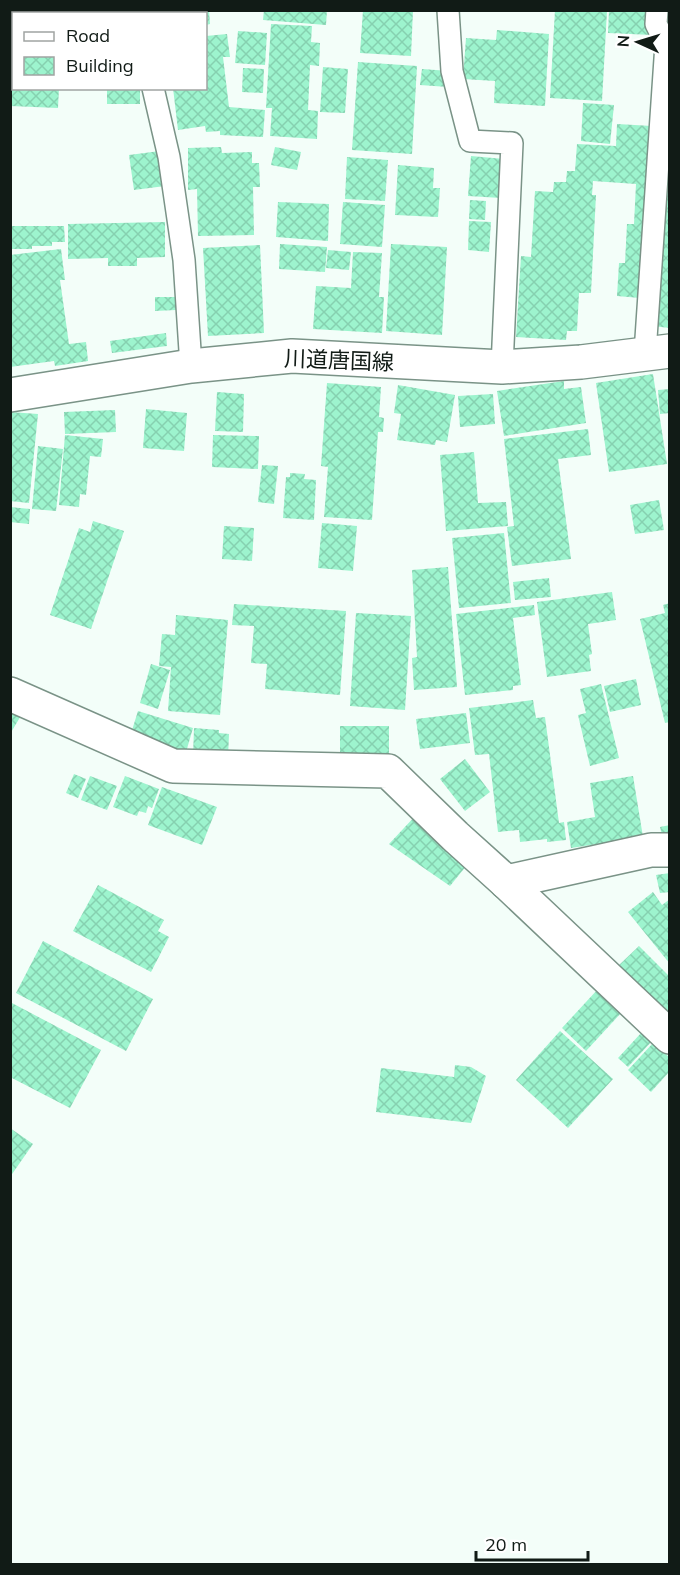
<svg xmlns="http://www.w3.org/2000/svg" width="680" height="1575" font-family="Mulish,'Noto Sans JP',sans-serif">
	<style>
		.building { fill: url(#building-cross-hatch) }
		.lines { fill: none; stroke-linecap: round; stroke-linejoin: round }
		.lane-casing { stroke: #7a9387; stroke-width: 24 }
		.street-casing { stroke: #7a9387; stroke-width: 36 }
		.secondary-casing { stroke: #7a9387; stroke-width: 36 }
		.lane { stroke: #fff; stroke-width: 21 }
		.street { stroke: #fff; stroke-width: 33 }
		.secondary { stroke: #fff; stroke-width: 33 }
		.labels { text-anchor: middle; stroke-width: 4.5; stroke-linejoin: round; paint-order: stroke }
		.street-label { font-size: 22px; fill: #111b16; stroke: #fff }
	</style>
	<defs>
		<pattern id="building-cross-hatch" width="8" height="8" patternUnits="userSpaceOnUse" patternTransform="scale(1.5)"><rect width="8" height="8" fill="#9df4ce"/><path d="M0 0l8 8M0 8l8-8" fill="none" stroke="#86d1b0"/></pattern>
	</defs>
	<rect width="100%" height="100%" fill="#f3fef9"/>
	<!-- building -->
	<g class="building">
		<polygon points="10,10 43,10 43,14 14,14 14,23 10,22"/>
		<rect x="76" y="10" width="27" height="4"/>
		<polygon points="154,10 209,10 210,24 206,25 206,14 154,14"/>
		<polygon points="264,10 327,10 326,25 263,20"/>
		<polygon points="363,10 413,10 411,56 360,53"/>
		<polygon points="555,10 607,11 602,101 550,98"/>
		<polygon points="609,10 653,10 652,35 608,33"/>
		<polygon points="271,24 312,26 311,42 320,43 319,66 310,65 308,110 318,111 317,139 270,136 272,108 266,108"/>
		<polygon points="10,28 14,28 14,88 59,88 58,108 10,106"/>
		<polygon points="497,30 549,34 545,106 494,103 495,81 463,79 466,38 496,40"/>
		<polygon points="238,31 267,33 265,65 235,63"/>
		<polygon points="227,34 230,57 223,57 229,107 265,110 263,137 220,135 220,131 206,132 205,126 178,130 173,88 206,88 206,36"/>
		<polygon points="358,62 417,66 412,154 352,150"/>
		<polygon points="323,67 348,69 345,113 320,112"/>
		<polygon points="243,68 264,69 263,93 242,92"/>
		<polygon points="422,69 449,71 448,87 420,85"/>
		<rect x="107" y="88" width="33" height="16"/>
		<polygon points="583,103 614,105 610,144 581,141"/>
		<polygon points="617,124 652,126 640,298 617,296 619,263 625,263 627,224 634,224 636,184 593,181 592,195 596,195 591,293 579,293 577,331 567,331 566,340 516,337 521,256 531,257 535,191 553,192 554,182 566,182 567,171 575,171 577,144 616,146"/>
		<polygon points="221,147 222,153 252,152 252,163 259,163 260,187 253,187 254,235 198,236 197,189 188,190 188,148"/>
		<polygon points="275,147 301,152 297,170 271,165"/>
		<polygon points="160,151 165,186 134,190 129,155"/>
		<polygon points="471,156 504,159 501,198 468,196"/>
		<polygon points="347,157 388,160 385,201 345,199"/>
		<polygon points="398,165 434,168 433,188 440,188 438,217 395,215"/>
		<polygon points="666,174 670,174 670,328 652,326"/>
		<polygon points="470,200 486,201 485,220 469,219"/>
		<polygon points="278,202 329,204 328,241 276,237"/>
		<polygon points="343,202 385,205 382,247 340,244"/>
		<polygon points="469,221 491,222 489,252 468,250"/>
		<polygon points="165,222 165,257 137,258 137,266 108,266 108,258 68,259 68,224"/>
		<polygon points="10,226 64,226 65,242 52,242 52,246 32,246 32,249 10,249"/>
		<polygon points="280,244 327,247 325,272 279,269"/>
		<polygon points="391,244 447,247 442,335 386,331"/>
		<polygon points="260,245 264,333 208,336 203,248"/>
		<polygon points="61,249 65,280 60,280 69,344 86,342 88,361 55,366 54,361 10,367 10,255"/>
		<polygon points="328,250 351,252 349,270 326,268"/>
		<polygon points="353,252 382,253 379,297 384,297 382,333 313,329 316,286 351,288"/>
		<polygon points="155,297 175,297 176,310 155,311"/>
		<polygon points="166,333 167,346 112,353 110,341"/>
		<polygon points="653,374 667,464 609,472 596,383"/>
		<polygon points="564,381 564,389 581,387 586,423 504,436 497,391"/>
		<polygon points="327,383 381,387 379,417 384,418 383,432 378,432 372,520 324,517 328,467 321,466"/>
		<polygon points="398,385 455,395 447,442 436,440 435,445 397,440 401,414 394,413"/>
		<polygon points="670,389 670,413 660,414 658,390"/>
		<polygon points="217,392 244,394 243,432 215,431"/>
		<polygon points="493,394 495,424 460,427 458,396"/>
		<polygon points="146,409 187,413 184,451 143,448"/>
		<polygon points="115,410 116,432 65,434 64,412"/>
		<polygon points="10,412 38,414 29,503 10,501"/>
		<polygon points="588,429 591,455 558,459 571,559 512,566 507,527 514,526 504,439"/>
		<polygon points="65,435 103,439 101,457 90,456 86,495 80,494 79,507 59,505"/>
		<polygon points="213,435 259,436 258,469 212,467"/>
		<polygon points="38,446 63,449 56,511 32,509"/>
		<polygon points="474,452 478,503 506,502 508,526 446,531 440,455"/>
		<polygon points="262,465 278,466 274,504 258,502"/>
		<polygon points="290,473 305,474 304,479 316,480 314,520 283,518 286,477 290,477"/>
		<polygon points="659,500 664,530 635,534 630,505"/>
		<polygon points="10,507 30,509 29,524 10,522"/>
		<polygon points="93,521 124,531 91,629 50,615 79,528 90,532"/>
		<polygon points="322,523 357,526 353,571 318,568"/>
		<polygon points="224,526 254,528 252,561 222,559"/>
		<polygon points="504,533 511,603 459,608 452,538"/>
		<polygon points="448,567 457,687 414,690 412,658 417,657 412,570"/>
		<polygon points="549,578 551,597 515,600 513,582"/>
		<polygon points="612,592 616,620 588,624 592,654 589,655 591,671 547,677 537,602"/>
		<polygon points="670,603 670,722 665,723 640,619 665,613 663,605"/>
		<polygon points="234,604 346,611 340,695 265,689 267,664 251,663 254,626 232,625"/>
		<polygon points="534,605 535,615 513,618 521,685 513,686 513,690 465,695 456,614"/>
		<polygon points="356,613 411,616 405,710 350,706"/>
		<polygon points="176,615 228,620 220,715 168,711 171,667 159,666 162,634 175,635"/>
		<polygon points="151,664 170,670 158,709 140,703"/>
		<polygon points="636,679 641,705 610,712 604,686"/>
		<polygon points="601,684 619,758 590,766 578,715 586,713 580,689"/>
		<polygon points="533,700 536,718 545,717 559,823 564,822 566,840 547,842 547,839 520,842 519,830 498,832 489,754 475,755 469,708"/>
		<polygon points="10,707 22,714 10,734"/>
		<polygon points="138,711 193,728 184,759 129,740"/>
		<polygon points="466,713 470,743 420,749 416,719"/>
		<polygon points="340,726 389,726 389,763 340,762"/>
		<polygon points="194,728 219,730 219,733 229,734 228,758 193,756"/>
		<polygon points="465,759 490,792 465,811 440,779"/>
		<polygon points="74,774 86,779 78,798 66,793"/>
		<polygon points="90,776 117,786 107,810 81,800"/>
		<polygon points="125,776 159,789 152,808 148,806 146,813 139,811 137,816 113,807"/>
		<polygon points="633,776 643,837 571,848 567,822 595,817 590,783"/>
		<polygon points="162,787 217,807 202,845 148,825"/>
		<polygon points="418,813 467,865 450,886 389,844"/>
		<polygon points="670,825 670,842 664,843 660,827"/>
		<polygon points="670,873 670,892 660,893 656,875"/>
		<polygon points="98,885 164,920 158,931 169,937 151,972 73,931"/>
		<polygon points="653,892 662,905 670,899 670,964 628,912"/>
		<polygon points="43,941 153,999 126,1051 16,993"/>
		<polygon points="639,946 670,977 670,1023 617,967"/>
		<polygon points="598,989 622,1012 586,1051 562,1028"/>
		<polygon points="10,1002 101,1050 70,1108 10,1077"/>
		<polygon points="560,1031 613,1079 568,1128 516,1080"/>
		<polygon points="642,1032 652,1041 628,1067 618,1058"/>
		<polygon points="653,1043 670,1058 670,1071 651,1092 628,1070"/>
		<polygon points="455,1065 471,1067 486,1076 471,1123 376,1112 381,1068 454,1077"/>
		<polygon points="10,1128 33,1144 10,1177"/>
	</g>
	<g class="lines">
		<!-- lane casing -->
		<g class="lane-casing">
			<g id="lane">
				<polyline points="140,10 140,14"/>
				<polyline points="448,10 452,71 470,141 512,143 502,367"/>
				<polyline points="153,88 169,157 184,260 191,366"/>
				<polyline points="645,353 666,44 656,24 657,10"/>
			</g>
		</g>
		<!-- street casing -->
		<g class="street-casing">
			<g id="street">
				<polyline points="10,694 173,766 388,771 455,836 506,882 670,1037"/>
				<polyline points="506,882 651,850 670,850"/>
			</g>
		</g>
		<!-- secondary casing -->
		<g class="secondary-casing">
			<polyline id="secondary" points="10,395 191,366 292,356 502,367 581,362 670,351"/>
		</g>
		<!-- lane -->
		<use href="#lane" class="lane"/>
		<!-- street -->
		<use href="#street" class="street"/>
		<!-- secondary -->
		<use href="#secondary" class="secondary"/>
	</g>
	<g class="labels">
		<!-- street labels -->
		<g class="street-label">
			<text transform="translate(339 360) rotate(2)" y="8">川道唐国線</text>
		</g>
	</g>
	<!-- border -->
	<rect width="680" height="1575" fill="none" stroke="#111b16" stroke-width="24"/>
	<!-- legend -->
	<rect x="12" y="12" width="195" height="78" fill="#ffffff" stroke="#a0a4a2" stroke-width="1.5"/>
	<rect x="24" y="32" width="30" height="9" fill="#ffffff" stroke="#a0a4a2" stroke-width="1.5"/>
	<text x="66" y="42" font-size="18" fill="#111b16">Road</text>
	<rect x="24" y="57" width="30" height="18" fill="url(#building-cross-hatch)" stroke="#a0a4a2" stroke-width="1.5"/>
	<text x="66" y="72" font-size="18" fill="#111b16">Building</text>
	<!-- north arrow -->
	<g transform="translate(638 42) rotate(274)" stroke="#ffffff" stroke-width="4.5" paint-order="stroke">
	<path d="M0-4.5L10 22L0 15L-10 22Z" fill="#111b16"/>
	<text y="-9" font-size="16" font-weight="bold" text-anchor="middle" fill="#111b16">N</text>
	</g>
	<!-- scale -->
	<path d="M476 1551v9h112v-9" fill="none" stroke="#111b16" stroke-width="3"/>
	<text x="485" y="1551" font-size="18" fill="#111b16" stroke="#ffffff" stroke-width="4.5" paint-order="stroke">20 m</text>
</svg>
